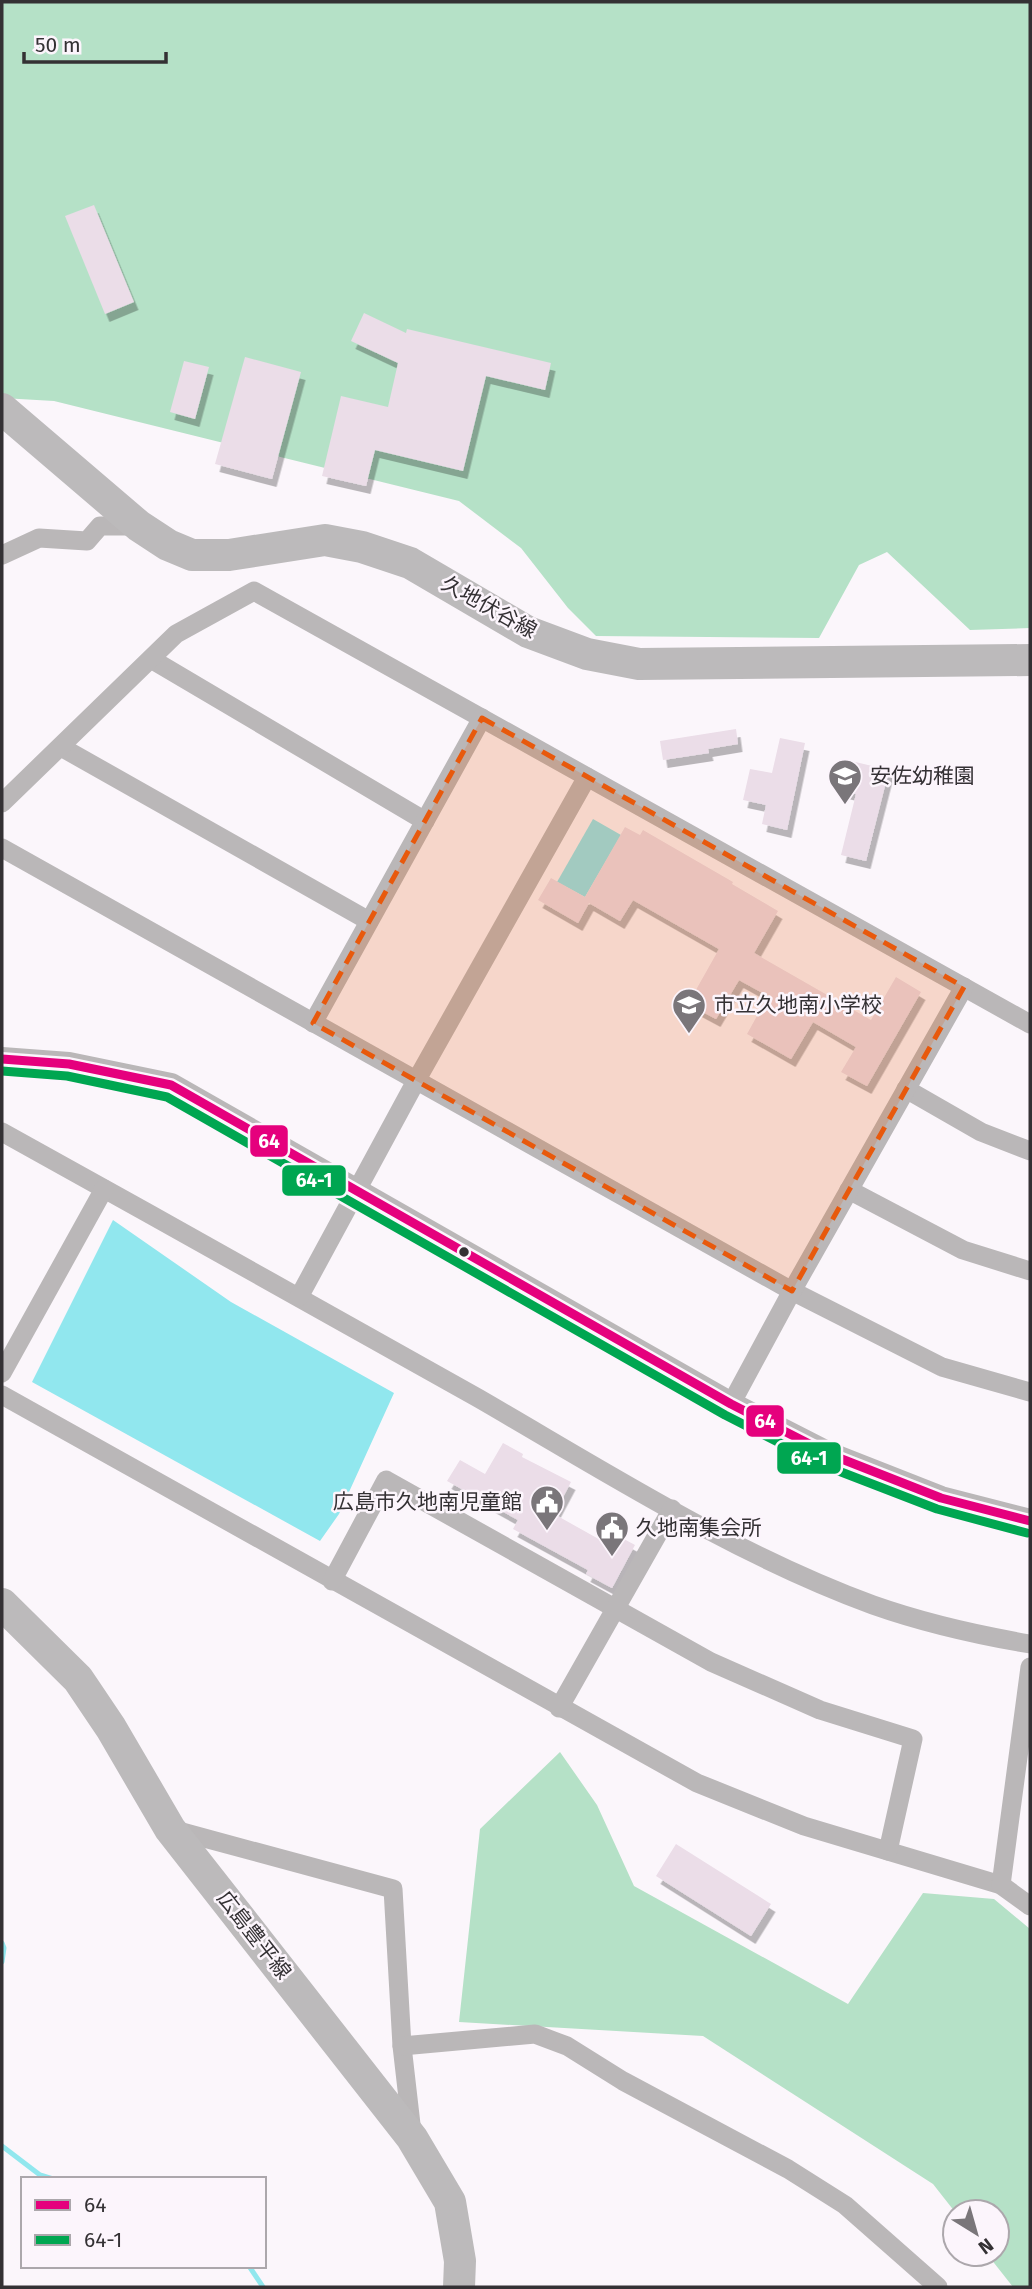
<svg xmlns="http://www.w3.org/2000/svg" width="1032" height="2289" font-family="'Fira Sans','Noto Sans JP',sans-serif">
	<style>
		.forest { fill: #b5e1c7 }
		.water { fill: #91e7ee }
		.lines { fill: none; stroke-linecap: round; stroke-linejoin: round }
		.stream { stroke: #91e7ee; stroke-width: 5 }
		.building { fill: #ebdde8; filter: url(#shadow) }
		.minor { stroke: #bab7b8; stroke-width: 19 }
		.tertiary { stroke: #bab7b8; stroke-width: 24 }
		.primary { stroke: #bcbabb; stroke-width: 32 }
		.bus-1-casing { stroke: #fcf5fc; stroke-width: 14 }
		.bus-2-casing { stroke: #fcf5fc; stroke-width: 14 }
		.bus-1 { stroke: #e5007d; stroke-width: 9 }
		.bus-2 { stroke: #00a651; stroke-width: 9 }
		.marked { fill: #e8590c; fill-opacity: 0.2; stroke: #e8590c; stroke-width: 5; stroke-dasharray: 14 9; stroke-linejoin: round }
		.bus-dot { fill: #343134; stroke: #fcf5fc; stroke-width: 2.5 }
		.labels { text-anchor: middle; stroke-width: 5; stroke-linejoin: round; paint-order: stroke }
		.street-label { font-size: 21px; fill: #343134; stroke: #fcf5fc }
		.poi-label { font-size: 21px; fill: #343134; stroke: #fcf5fc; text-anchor: start }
		.line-badge { stroke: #fcf5fc; stroke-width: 2.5 }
		.badge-label { font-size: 19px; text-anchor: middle; font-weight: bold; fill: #fff }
	</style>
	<defs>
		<filter id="shadow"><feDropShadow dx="4.5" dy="8" stdDeviation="0" flood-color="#0004"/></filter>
	</defs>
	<rect width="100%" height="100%" fill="#fbf6fb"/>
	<!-- forest -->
	<g class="forest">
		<polygon points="2,2 1030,2 1030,628 970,630 887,552 859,565 819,638 596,636 568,608 521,548 459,501 54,401 2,398"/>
		<polygon points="560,1752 597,1805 634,1886 848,2004 923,1893 994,1899 1030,1929 1030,2287 1013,2287 987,2254 997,2254 997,2212 955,2212 933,2184 703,2036 459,2022 480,1829"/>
	</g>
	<!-- water -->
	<g class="water">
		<polygon points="593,819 621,835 585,897 557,882"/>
		<polygon points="113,1220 231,1302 394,1393 339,1514 320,1541 32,1382"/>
	</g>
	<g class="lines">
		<!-- stream -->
		<g class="stream">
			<polyline points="2,1943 4,1948 2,1962"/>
			<polyline points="2,2146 40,2175 53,2179"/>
			<polyline points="249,2266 263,2287"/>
		</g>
	</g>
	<!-- building -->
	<g class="building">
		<polygon points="94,205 134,302 105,314 65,216"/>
		<polygon points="364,313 406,333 407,329 551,363 545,390 486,376 463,471 375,450 366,486 322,476 341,396 388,407 398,363 351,341"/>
		<polygon points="245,357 301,372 272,479 215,464"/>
		<polygon points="184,361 209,367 195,419 170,412"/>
		<polygon points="736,729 738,744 708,749 709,753 663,760 660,741"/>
		<polygon points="780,738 805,743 787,830 762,824 766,805 743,800 750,769 772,773"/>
		<polygon points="847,760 889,770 866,861 841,855 856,794 840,790"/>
		<polygon points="625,827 640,835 643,830 733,882 732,884 778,911 754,953 871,1020 896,977 921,992 867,1086 841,1072 856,1047 813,1022 791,1059 747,1034 768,996 739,980 716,1019 688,1004 719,949 633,900 620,921 589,903 578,923 538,900 551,878 585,897"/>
		<polygon points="503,1443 523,1454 522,1457 571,1482 554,1514 604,1542 609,1531 635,1545 612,1588 586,1574 588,1570 513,1529 518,1520 447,1481 460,1460 485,1474"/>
		<polygon points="676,1844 771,1904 751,1936 656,1876"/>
	</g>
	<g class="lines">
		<!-- minor -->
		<g class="minor">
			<polyline points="2,555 39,538 87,541 100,526 139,526"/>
			<polyline points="151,659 425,821"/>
			<polyline points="61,747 369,921"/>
			<polyline points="2,803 176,634 254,591 1030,1024"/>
			<polyline points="2,848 792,1291 942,1367 1030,1392"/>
			<polyline points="313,1023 482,718"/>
			<polyline points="906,1089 981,1132 1030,1151"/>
			<path d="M2,1132C161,1220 319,1309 478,1398C606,1472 734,1554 873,1605C924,1623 977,1635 1030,1644"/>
			<polyline points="849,1190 963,1250 1030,1271"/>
			<polyline points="299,1297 416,1081 587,777"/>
			<polyline points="2,1373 104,1189"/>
			<polyline points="2,1395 697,1783 804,1826 1001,1885 1030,1906"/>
			<polyline points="731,1404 792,1291 964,987"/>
			<polyline points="332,1581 386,1480 711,1662 820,1710 913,1739 888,1851"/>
			<polyline points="559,1708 672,1509"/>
			<polyline points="171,1829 393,1889 402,2046 412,2133"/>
			<polyline points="1001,1885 1030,1667"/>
			<polyline points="402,2046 535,2034 567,2046 623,2081 788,2169 845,2205 938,2287"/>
		</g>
		<!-- tertiary -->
		<polyline class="tertiary" points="2,1059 69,1064 171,1085 731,1404 829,1454 941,1498 1030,1521"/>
		<!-- primary -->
		<g class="primary">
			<polyline points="2,409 139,526 168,545 192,555 229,555 325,540 362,547 410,563 528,632 587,654 639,664 1030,660"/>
			<polyline points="2,1604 78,1679 111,1728 170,1829 412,2138 450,2202 460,2261 459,2287"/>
		</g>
		<!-- bus-1 casing -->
		<g class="bus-1-casing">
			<polyline id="bus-1" points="2,1059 69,1064 171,1085 731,1404 829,1454 941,1498 1030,1521"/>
		</g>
		<!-- bus-2 casing -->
		<g class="bus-2-casing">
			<polyline id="bus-2" points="2,1071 67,1076 167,1097 725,1415 823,1465 937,1509 1027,1533"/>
		</g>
		<!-- bus-1 -->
		<use href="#bus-1" class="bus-1"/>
		<!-- bus-2 -->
		<use href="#bus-2" class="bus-2"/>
	</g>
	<!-- marked area -->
	<path class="marked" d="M482,718L964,987L792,1291L313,1023Z"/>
	<!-- icons -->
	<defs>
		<g id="school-pin" transform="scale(1.75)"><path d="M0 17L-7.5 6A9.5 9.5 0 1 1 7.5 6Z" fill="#7a767a" stroke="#fcf5fc"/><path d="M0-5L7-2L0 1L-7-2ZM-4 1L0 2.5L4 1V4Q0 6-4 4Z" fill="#fff"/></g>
		<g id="civic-pin" transform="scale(1.75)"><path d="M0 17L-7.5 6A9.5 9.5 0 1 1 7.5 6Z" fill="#7a767a" stroke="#fcf5fc"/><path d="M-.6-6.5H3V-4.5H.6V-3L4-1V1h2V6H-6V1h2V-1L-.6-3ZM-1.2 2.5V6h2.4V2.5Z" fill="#fff"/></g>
	</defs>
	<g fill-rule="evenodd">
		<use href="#school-pin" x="845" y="776"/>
		<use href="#school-pin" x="689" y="1005"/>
		<use href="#civic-pin" x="547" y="1502"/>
		<use href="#civic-pin" x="612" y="1528"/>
	</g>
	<!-- markers -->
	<circle class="bus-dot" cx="464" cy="1252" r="6"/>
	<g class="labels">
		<!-- street labels -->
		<g class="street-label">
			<text transform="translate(489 607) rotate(29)" y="7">久地伏谷線</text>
			<text transform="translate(254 1935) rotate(52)" y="7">広島豊平線</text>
		</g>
		<!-- poi labels -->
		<g class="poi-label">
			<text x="870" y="783">安佐幼稚園</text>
			<text x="714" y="1012">市立久地南小学校</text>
			<text x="522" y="1509" text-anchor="end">広島市久地南児童館</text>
			<text x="636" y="1535">久地南集会所</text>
		</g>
	</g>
	<g class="line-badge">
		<rect x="249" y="1124" width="40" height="34" rx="7" fill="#e5007d"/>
		<rect x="281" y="1164" width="66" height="33" rx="7" fill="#00a651"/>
		<rect x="745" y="1404" width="40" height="34" rx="7" fill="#e5007d"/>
		<rect x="776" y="1441" width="66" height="34" rx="7" fill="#00a651"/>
	</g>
	<g class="badge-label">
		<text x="269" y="1148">64</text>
		<text x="314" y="1187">64-1</text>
		<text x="765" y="1428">64</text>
		<text x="809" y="1465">64-1</text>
	</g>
	<!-- border -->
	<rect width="1032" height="2289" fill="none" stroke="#343134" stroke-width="7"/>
	<!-- legend -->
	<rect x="21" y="2177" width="245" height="91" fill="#fcf5fc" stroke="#aca7ac" stroke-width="2"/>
	<rect x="35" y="2200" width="35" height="10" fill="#e5007d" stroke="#aca7ac" stroke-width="2"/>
	<text x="84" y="2212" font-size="21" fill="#343134">64</text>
	<rect x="35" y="2235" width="35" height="10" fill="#00a651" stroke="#aca7ac" stroke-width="2"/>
	<text x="84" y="2247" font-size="21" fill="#343134">64-1</text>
	<!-- north arrow -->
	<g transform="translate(976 2233) rotate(143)"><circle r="33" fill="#fcf5fc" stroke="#aca7ac" stroke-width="2"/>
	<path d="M0-5L12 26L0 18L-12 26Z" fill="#7a767a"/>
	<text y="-10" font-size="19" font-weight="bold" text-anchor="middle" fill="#343134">N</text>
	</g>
	<!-- scale -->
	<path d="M24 52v10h142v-10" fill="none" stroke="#343134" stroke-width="3.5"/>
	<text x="35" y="52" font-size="21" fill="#343134" stroke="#fcf5fc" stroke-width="5" paint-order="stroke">50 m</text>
</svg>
